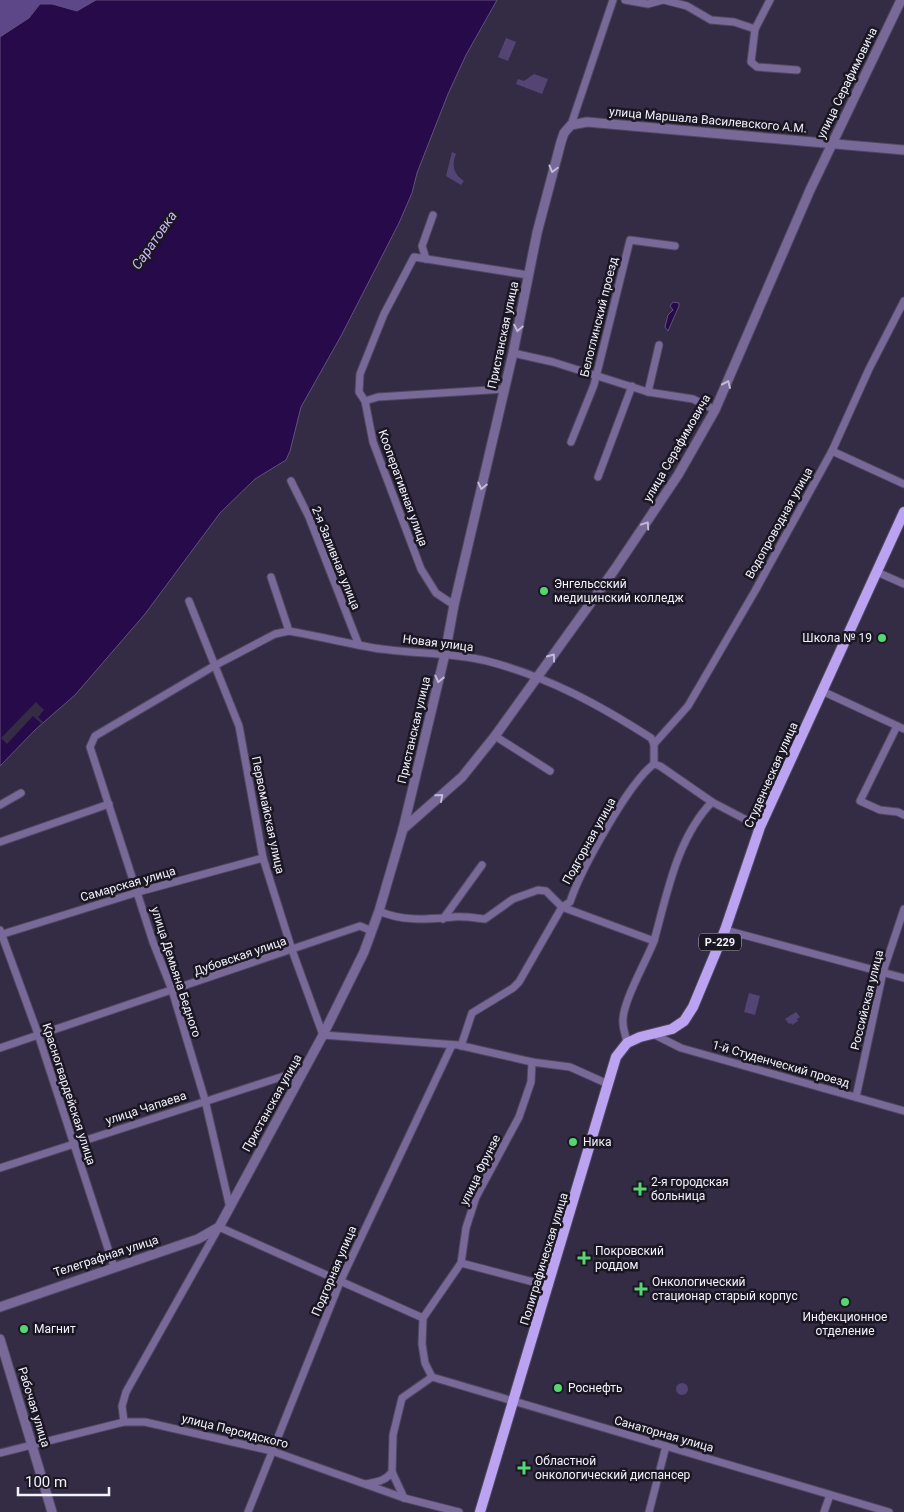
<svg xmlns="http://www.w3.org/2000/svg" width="904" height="1512" font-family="Roboto,sans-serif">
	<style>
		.green { fill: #544474 }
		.forest { fill: #5e4789 }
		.water { fill: #260a49; stroke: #644f7f }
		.pier { fill: #342c45 }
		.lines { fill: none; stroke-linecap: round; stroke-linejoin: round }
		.minor-casing { stroke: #4f485f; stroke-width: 9 }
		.tertiary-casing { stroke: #4f485f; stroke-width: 11 }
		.primary-casing { stroke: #4f485f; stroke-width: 12 }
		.minor { stroke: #786999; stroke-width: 7 }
		.tertiary { stroke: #786999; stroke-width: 9 }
		.primary { stroke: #bca3f2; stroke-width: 10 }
		.oneway { stroke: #c2bbd6 }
		.poi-dot { fill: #55d672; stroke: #1a1722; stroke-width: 2 }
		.labels { text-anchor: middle; stroke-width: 5; stroke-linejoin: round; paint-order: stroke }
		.shield { fill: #1a1722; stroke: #b3b0bc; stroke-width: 1 }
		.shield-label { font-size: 11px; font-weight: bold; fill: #f4f1fe }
		.street-label { font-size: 12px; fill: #f4f1fe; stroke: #1a1722 }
		.poi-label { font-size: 12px; fill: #f4f1fe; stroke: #1a1722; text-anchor: start }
		.water-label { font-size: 14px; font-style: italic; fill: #c9b8f2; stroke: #1a1722 }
	</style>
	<rect width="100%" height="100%" fill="#342c45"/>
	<!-- green -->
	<g class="green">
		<polygon points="506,38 516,42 508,61 498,57"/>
		<polygon points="534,74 548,79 542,94 516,84 518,79 524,81"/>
		<path d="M452,152L456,154C451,165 454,175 464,181L461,185L446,176Z"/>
		<polygon points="749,993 760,996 755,1015 744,1012"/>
		<polygon points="796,1012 800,1017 797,1019 798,1021 792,1025 791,1023 789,1024 785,1019"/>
		<circle cx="682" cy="1389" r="6"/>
	</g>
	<!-- forest -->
	<polygon class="forest" points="0,0 96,0 77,11 52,4 37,7 29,18 0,37"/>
	<!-- water -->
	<g class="water">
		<polygon points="96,0 497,0 466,55 448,94 417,173 412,193 399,223 341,336 301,407 290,451 286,460 255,479 220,513 145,614 75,695 36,729 0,766 0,37 29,18 40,4 52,4 77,11"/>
		<polygon points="673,302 679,303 679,306 668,331 665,327 668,315 673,310 670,306"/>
	</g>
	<!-- pier -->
	<polygon class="pier" points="36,702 44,710 38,717 43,722 42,724 33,716 7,744 1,738"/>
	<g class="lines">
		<!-- minor casing -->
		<g class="minor-casing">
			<g id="minor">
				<polyline points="625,0 648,4 663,0"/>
				<polyline points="664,0 687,6 711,20 734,22 755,29"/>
				<polyline points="770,0 755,29 751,62 757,67 797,70"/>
				<polyline points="571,125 613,0"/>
				<polyline points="426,259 422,246 433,215"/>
				<polyline points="513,353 553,362 648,392 693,399 715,410"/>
				<polyline points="648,392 659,345"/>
				<polyline points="365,401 378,397 505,389"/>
				<polyline points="571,442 594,385 630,240 675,246"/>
				<polyline points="832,451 904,484"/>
				<polyline points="598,477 632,386"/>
				<polyline points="291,481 309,517 358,643"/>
				<polyline points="877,572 904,584"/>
				<polyline points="271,577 289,631"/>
				<polyline points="189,601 239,726 263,858 292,950 323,1035 458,1045 532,1062 570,1067 608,1084"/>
				<polyline points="454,605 436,593 421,569 373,442 365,401 359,392 360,374 384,314 414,257 528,275"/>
				<polyline points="822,691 904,729"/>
				<polyline points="897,726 860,801 880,810 898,812 904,815"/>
				<polyline points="495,736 550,771"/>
				<polyline points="654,744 688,706 755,591 832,451 869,369 904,301"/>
				<polyline points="0,805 21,793"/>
				<polyline points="0,842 109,804"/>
				<path d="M379,911C403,922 428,919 453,917C464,916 475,918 485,919L513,899L538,890L546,891L562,907L654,941"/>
				<polyline points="443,919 482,865"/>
				<polyline points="0,930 38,1034 114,1267"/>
				<polyline points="725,930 904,978"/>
				<polyline points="0,935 138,892 263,858"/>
				<polyline points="653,1034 681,1048 904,1111"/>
				<path d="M627,1043C626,1036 623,1029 623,1023C621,1004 647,960 654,941C667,894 677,838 712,802"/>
				<path d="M461,1046L472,1013L513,988L519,982L562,907L570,902C580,871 629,782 654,764"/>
				<polyline points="0,1048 360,926 372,931"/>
				<polyline points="856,1097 883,972 904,909"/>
				<polyline points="0,1168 284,1076 299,1079"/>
				<path d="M230,1208L205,1100L172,990L153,942L90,747L95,736L214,666L275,634L289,631C317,636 346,643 374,648C412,654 450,652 487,661C548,677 598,704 651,738L654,744V764L660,766L712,802L760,827"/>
				<polyline points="461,1263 549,1286"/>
				<polyline points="432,1377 889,1512"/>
				<polyline points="124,1422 122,1406 126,1392 219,1227 423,1318"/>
				<polyline points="0,1453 124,1422 145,1422 272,1451 404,1498 459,1512"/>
				<path d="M366,1484C376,1482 386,1481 392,1472"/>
				<polyline points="404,1498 392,1472 393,1435 402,1398 432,1377 425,1363 422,1344 423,1318 461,1263 466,1228 476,1197 519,1117 531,1082 532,1062"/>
				<polyline points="248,1512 340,1282 452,1045"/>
				<polyline points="649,1512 666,1446"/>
				<polyline points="824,1512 830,1495"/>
			</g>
		</g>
		<!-- tertiary casing -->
		<g class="tertiary-casing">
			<g id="tertiary">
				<polyline points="403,829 462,777 495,736 615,569 678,475 715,410 810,190 901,0"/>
				<polyline points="0,1307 198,1239 219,1227 323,1035 364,952 379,911 403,829 445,654 454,605 513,353 537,233 561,142 564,133 571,125 587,122 904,150"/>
				<polyline points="0,1339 52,1512"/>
			</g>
		</g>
		<!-- primary casing -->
		<g class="primary-casing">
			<polyline id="primary" points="480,1512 616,1057 627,1043 640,1037 672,1029 684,1021 693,1007 725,930 760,827 904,512"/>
		</g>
		<!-- minor -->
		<use href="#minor" class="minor"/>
		<!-- tertiary -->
		<use href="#tertiary" class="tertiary"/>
		<!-- primary -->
		<use href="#primary" class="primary"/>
	</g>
	<!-- one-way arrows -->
	<defs><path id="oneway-chevron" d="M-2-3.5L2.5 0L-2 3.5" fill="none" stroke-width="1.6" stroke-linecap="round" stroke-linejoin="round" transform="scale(1.25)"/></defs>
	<g class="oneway">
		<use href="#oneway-chevron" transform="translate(553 169) rotate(105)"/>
		<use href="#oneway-chevron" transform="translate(518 328) rotate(101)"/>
		<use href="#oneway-chevron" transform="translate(727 384) rotate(-66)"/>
		<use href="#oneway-chevron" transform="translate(482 486) rotate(103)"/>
		<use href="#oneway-chevron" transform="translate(646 525) rotate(-56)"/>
		<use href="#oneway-chevron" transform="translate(552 657) rotate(-54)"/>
		<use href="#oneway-chevron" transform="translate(439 679) rotate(103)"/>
		<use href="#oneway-chevron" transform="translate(440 797) rotate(-41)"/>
	</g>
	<!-- markers -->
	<g class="poi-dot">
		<circle cx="544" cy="591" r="5"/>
		<circle cx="882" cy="638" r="5"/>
		<circle cx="573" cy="1142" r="5"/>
		<path d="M637.5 1181.5h5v5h5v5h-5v5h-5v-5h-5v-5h5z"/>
		<path d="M581.5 1250.5h5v5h5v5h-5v5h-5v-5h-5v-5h5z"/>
		<path d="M638.5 1281.5h5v5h5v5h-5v5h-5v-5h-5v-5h5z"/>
		<circle cx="845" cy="1302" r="5"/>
		<circle cx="24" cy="1329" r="5"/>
		<circle cx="558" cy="1388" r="5"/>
		<path d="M521.5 1460.5h5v5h5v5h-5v5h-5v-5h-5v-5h5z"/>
	</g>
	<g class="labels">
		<!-- shield labels -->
		<rect class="shield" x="699" y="933.5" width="42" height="17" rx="4"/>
		<g class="shield-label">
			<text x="720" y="946">Р-229</text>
		</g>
		<!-- street labels -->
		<g class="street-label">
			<text transform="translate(847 83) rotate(-64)" y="4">улица Серафимовича</text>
			<text transform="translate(708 120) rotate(5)" y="4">улица Маршала Василевского А.М.</text>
			<text transform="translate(599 317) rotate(-76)" y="4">Белоглинский проезд</text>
			<text transform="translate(503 335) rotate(-78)" y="4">Пристанская улица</text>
			<text transform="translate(677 448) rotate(-60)" y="4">улица Серафимовича</text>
			<text transform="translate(403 488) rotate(70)" y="4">Кооперативная улица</text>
			<text transform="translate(779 523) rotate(-61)" y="4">Водопроводная улица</text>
			<text transform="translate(336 558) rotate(68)" y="4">2-я Заливная улица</text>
			<text transform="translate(438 643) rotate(7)" y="4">Новая улица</text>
			<text transform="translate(414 730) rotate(-77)" y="4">Пристанская улица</text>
			<text transform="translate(771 775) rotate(-66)" y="4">Студенческая улица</text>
			<text transform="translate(268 815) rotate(78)" y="4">Первомайская улица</text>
			<text transform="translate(589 841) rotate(-61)" y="4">Подгорная улица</text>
			<text transform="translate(128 884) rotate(-16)" y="4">Самарская улица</text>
			<text transform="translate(240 956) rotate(-19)" y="4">Дубовская улица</text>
			<text transform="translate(176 972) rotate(72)" y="4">улица Демьяна Бедного</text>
			<text transform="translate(867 1000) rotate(-76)" y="4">Российская улица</text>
			<text transform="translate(781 1064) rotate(16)" y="4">1-й Студенческий проезд</text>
			<text transform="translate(69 1094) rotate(72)" y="4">Красногвардейская улица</text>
			<text transform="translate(272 1103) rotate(-61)" y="4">Пристанская улица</text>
			<text transform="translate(146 1108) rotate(-18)" y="4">улица Чапаева</text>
			<text transform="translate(480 1170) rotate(-64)" y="4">улица Фрунзе</text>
			<text transform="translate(106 1256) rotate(-18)" y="4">Телеграфная улица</text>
			<text transform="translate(544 1259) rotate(-73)" y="4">Полиграфическая улица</text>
			<text transform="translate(334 1271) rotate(-67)" y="4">Подгорная улица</text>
			<text transform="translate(34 1407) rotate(73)" y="4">Рабочая улица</text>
			<text transform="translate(235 1431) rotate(14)" y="4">улица Персидского</text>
			<text transform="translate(664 1434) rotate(16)" y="4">Санаторная улица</text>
		</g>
		<!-- poi labels -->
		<g class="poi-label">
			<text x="554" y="588">Энгельсский<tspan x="554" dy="14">медицинский колледж</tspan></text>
			<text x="872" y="642" text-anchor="end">Школа № 19</text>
			<text x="583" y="1146">Ника</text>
			<text x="651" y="1186">2-я городская<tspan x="651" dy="14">больница</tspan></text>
			<text x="595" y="1255">Покровский<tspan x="595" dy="14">роддом</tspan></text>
			<text x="652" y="1286">Онкологический<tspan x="652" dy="14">стационар старый корпус</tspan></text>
			<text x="845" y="1321" text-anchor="middle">Инфекционное<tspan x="845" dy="14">отделение</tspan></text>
			<text x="34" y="1333">Магнит</text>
			<text x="568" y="1392">Роснефть</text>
			<text x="535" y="1465">Областной<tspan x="535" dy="14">онкологический диспансер</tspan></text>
		</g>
		<!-- water labels -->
		<g class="water-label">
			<text transform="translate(154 240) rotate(-55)" y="5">Саратовка</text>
		</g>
	</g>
	<!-- scale -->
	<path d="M18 1487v8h91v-8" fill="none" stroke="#f4f1fe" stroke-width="2.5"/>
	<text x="25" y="1487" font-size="15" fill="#f4f1fe" stroke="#1a1722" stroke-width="4" paint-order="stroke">100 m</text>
</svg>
